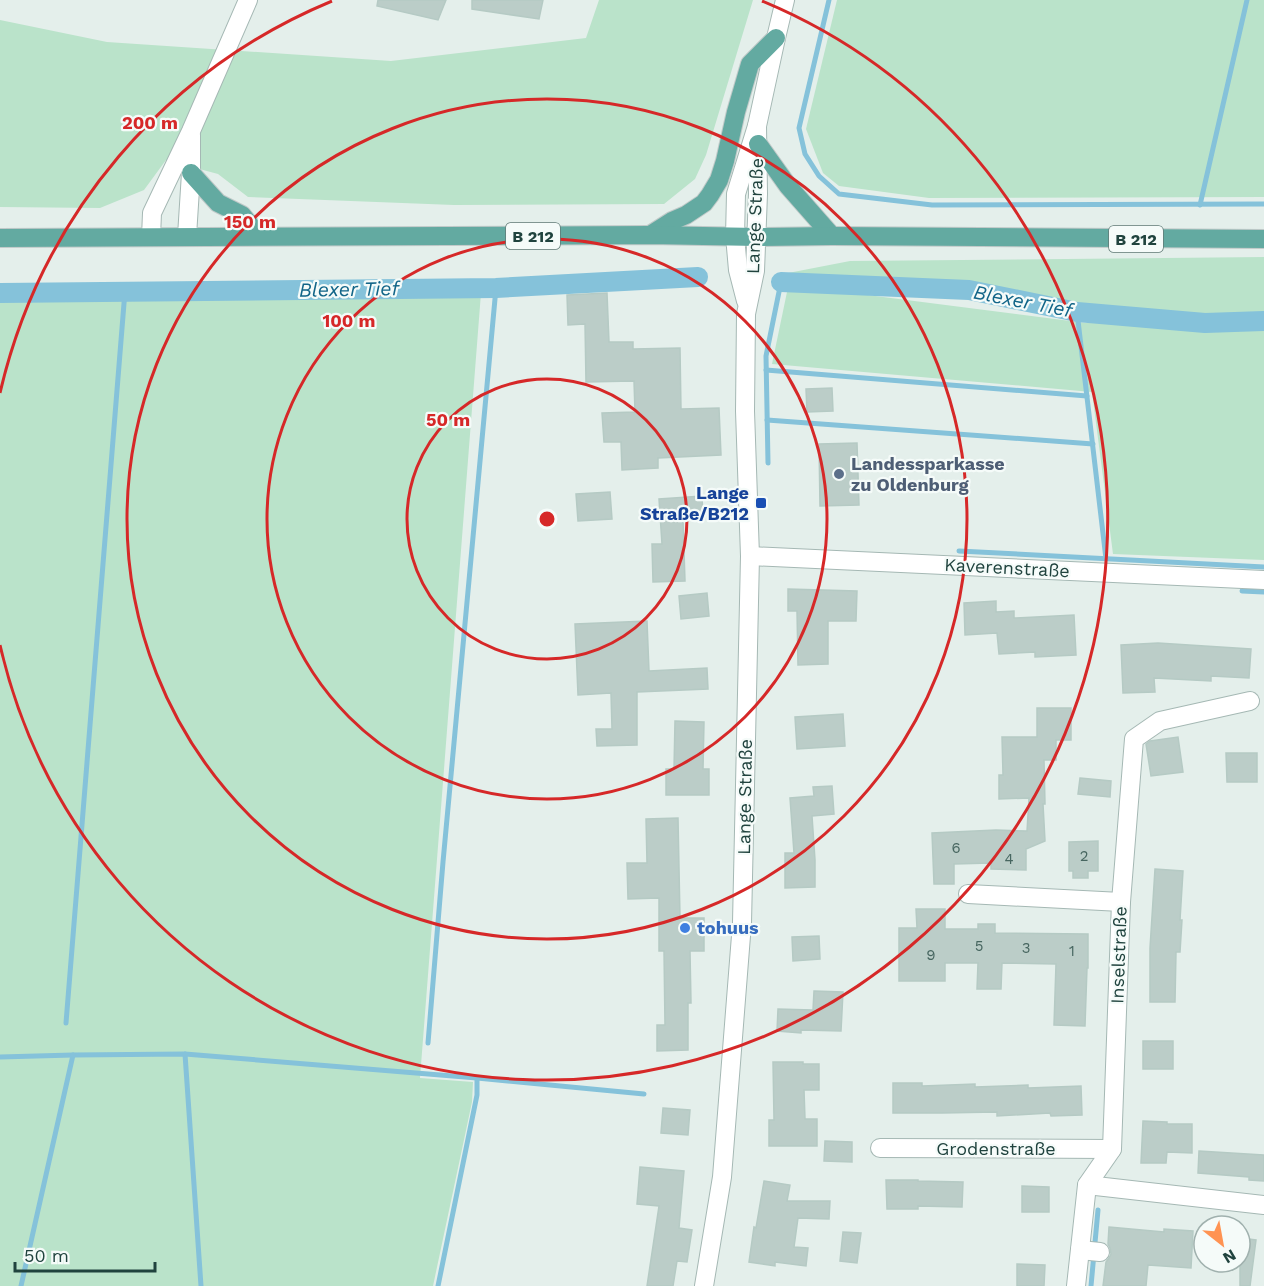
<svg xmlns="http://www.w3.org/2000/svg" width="1264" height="1286" font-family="'Work Sans',sans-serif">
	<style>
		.green { fill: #bae3ca }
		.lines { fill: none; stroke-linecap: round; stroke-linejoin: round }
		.stream { stroke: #85c2da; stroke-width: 5 }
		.canal { stroke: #85c2da; stroke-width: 20 }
		.building { fill: #bbcdc8; stroke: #b5cac4; stroke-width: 1.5 }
		.minor-casing { stroke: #a5b8b4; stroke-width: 20 }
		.major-casing { stroke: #c1cac9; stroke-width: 20 }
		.minor { stroke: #fff; stroke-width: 18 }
		.major { stroke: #63aaa1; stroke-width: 18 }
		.ring { fill: none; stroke: #d62828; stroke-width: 3 }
		.service-dot { fill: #5c6f8a; stroke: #f5fbf9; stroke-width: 2 }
		.transit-dot { fill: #1a4fb4; stroke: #f5fbf9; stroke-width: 2 }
		.shop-dot { fill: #3f7fe0; stroke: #f5fbf9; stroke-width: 2 }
		.labels { text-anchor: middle; stroke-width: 4.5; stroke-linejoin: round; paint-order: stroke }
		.number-label { font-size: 15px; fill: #476660 }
		.shield { fill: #f5fbf9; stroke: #607a76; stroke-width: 1.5 }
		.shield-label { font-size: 16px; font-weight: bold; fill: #20433e }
		.street-label { font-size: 18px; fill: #20433e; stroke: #f5fbf9 }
		.service-label { font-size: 18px; font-weight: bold; fill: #4e5e75; stroke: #f5fbf9; text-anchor: start }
		.transit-label { font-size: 18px; font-weight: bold; fill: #164399; stroke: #f5fbf9; text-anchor: end }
		.shop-label { font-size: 18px; font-weight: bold; fill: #366cbe; stroke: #f5fbf9; text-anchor: start }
		.water-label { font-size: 20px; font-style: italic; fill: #126588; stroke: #f5fbf9 }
		.centre { fill: #d62828; stroke: #f5fbf9; stroke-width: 3 }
		.ring-label { font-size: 18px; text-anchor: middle; font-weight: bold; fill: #d62828; stroke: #f5fbf9; stroke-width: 4.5; stroke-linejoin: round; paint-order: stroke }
	</style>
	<rect width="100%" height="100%" fill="#e4efeb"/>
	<!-- green -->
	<g class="green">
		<polygon points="599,0 753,0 706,155 695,179 664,204 454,205 248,197 218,174 166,160 144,190 100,208 0,207 0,20 107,42 391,61 586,38"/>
		<polygon points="837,0 1264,0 1264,197 929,198 839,186 823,173 806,129"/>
		<polygon points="1264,257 1264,313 1211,315 1088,307 966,281 783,274 850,261"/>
		<polygon points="797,286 1086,323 1264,323 1264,560 1113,554 1092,392 772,364 787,292"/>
		<polygon points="481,293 420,1078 473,1082 472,1102 433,1286 0,1286 0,297"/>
	</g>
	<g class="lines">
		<!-- stream -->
		<g class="stream">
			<polyline points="829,0 799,128 805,154 819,176 839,194 932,205 1264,204"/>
			<polyline points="1200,205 1247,0"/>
			<polyline points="1077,312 1106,559"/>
			<polyline points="766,370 1087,396"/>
			<polyline points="767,420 1093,444"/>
			<polyline points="768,463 766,356 781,282"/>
			<polyline points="959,551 1264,567"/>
			<polyline points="1242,591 1264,592"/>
			<polyline points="66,1023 125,291"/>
			<polyline points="428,1043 443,862 496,288"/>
			<polyline points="185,1054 201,1286"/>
			<polyline points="0,1057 73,1055 185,1054 477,1078 644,1094"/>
			<polyline points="21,1286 73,1055"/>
			<polyline points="438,1286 477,1095 477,1078"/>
			<polyline points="1091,1286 1098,1210"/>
		</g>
		<!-- canal -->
		<g class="canal">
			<polyline points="781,282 969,290 1077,312 1205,323 1264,321"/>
			<polyline points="0,293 496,288 698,277"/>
		</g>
	</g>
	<!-- building -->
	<g class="building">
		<polygon points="378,0 446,0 438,20 377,6"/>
		<polygon points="472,0 543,0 539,19 472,9"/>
		<polygon points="607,293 609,342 633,342 633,349 680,348 681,409 719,408 721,455 658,458 658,468 622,470 621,442 604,442 602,413 635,412 634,381 586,382 585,324 568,325 567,295"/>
		<polygon points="832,388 833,411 807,412 806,389"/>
		<polygon points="857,443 859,505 820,506 819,444"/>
		<polygon points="610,492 612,519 578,521 576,494"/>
		<polygon points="702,496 703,519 683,520 685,581 653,582 652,544 662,544 659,499"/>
		<polygon points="788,589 857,591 856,621 828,621 828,664 798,665 797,611 788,611"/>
		<polygon points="707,593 709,616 681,619 679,596"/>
		<polygon points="996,601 996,612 1014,611 1014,618 1074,615 1076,655 1035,657 1035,652 999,654 997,633 965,635 964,603"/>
		<polygon points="647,621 649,671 707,668 708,689 637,692 637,745 597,746 596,729 612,729 611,693 578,695 575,624"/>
		<polygon points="1158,643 1251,649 1249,678 1211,676 1211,681 1154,678 1155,692 1123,693 1121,645"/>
		<polygon points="1037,708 1071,708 1071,740 1056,740 1056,760 1044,760 1045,804 1043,804 1045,841 1026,849 1026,870 991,869 991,863 954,864 954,884 934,884 932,833 996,830 1027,831 1029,798 999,799 999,775 1003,775 1002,737 1037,737"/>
		<polygon points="843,714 845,746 797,749 795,717"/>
		<polygon points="675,721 704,722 703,769 709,769 709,795 666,795 666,769 674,769"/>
		<polygon points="1178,737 1183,772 1151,776 1146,744 1150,741"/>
		<polygon points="1226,753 1257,753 1257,782 1227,782"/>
		<polygon points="1080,778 1111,781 1110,797 1078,794"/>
		<polygon points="832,786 834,814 812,816 815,860 815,887 785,888 785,853 794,853 790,798 814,796 813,787"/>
		<polygon points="678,818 680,918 704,918 704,951 690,951 691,1003 688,1003 688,1050 657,1051 657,1025 665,1025 664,951 659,951 659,898 628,899 627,863 647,863 646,819"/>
		<polygon points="1098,841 1098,871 1088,871 1088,878 1073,878 1073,871 1069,871 1069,842"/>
		<polygon points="1155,869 1183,871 1180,920 1182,920 1180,952 1176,952 1175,1002 1150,1002 1150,948"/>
		<polygon points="916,909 945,909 945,929 978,929 978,924 995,924 995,933 1088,934 1088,968 1087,968 1085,1026 1054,1025 1056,964 1002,963 1001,989 977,989 978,963 945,963 945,981 899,981 899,928 917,928"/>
		<polygon points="819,936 820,959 793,961 792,937"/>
		<polygon points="814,991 843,992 841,1031 801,1030 801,1033 777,1031 778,1009 813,1010"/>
		<rect x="1143" y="1041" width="30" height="28"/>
		<polygon points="773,1062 803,1062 803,1064 819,1064 819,1090 804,1090 805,1119 817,1119 817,1146 769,1146 769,1120 774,1120"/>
		<polygon points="893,1083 922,1083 922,1086 975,1084 975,1087 1028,1085 1028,1088 1081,1086 1082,1115 1051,1116 1050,1113 997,1116 997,1112 942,1113 893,1113"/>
		<polygon points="663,1108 690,1110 688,1135 661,1133"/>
		<polygon points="1143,1121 1167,1122 1167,1124 1192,1124 1192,1153 1167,1152 1166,1163 1141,1163"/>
		<polygon points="825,1141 852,1142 852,1162 824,1161"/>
		<polygon points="1199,1151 1264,1155 1264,1181 1249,1180 1249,1177 1198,1173"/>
		<polygon points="640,1167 684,1171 679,1228 692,1230 687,1262 677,1261 673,1286 647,1286 659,1206 637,1204"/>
		<polygon points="886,1180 918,1180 918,1181 963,1182 962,1207 918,1206 918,1209 887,1209"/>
		<polygon points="764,1181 790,1185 787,1201 830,1201 829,1219 798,1218 794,1247 808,1248 806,1266 775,1262 775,1266 749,1262 754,1227 756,1228"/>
		<polygon points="1022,1186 1049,1187 1049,1212 1022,1212"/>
		<polygon points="1109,1227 1164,1232 1164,1229 1193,1231 1191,1268 1148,1265 1146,1286 1103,1286 1106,1262 1109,1258 1111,1254 1110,1248 1108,1244"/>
		<polygon points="843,1232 861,1233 857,1263 840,1261"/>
		<polygon points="1240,1238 1256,1240 1250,1286 1240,1286"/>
		<polygon points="1017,1264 1045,1265 1044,1286 1017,1286"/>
	</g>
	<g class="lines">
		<!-- minor casing -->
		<g class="minor-casing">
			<g id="minor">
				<polyline points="187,236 191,173 191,135"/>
				<polyline points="151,237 152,213 191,131 248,0"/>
				<polyline points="746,301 738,270 735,236 736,194 757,126 776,38 785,0"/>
				<polyline points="750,556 1264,580"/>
				<polyline points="968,894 1121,902"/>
				<polyline points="880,1148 1112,1149"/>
				<polyline points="1087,1185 1264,1205"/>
				<polyline points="1080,1250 1100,1252"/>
				<polyline points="704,1286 722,1177 742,923 750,556 745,411 746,314 755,271 758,194 757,126"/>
				<polyline points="1076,1286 1087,1185 1112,1149 1121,902 1134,739 1160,721 1250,701"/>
			</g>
		</g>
		<!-- major casing -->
		<g class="major-casing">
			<g id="major">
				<polyline points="758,144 788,186 832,236"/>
				<polyline points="191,173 218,203 242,215 259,236"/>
				<polyline points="650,235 672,221 686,215 704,203 710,195 719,180 725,161 736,112 750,64 776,38"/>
				<polyline points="0,238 650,235 757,237 832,236 1264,239"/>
			</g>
		</g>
		<!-- minor -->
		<use href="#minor" class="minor"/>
		<!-- major -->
		<use href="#major" class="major"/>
	</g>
	<!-- distance rings -->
	<g class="ring">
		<circle cx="547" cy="519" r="140"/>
		<circle cx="547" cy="519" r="280"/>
		<circle cx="547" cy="519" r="420"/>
		<path d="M0 393A561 561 0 0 1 332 1M762 1A561 561 0 1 1 0 645"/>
	</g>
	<!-- markers -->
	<circle class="service-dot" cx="839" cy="474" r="6"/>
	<rect class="transit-dot" x="755" y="497" width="12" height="12" rx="3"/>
	<circle class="shop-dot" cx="685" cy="928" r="6"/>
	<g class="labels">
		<!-- number labels -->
		<g class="number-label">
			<text x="956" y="853">6</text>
			<text x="1084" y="861">2</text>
			<text x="1009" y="864">4</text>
			<text x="979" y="951">5</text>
			<text x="1026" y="953">3</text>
			<text x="1072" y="956">1</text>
			<text x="931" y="960">9</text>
		</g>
		<!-- shield labels -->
		<g class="shield">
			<rect x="506" y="223" width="54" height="26" rx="4.5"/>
			<rect x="1109" y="226" width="54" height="26" rx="4.5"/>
		</g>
		<g class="shield-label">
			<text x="533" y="242">B 212</text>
			<text x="1136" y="245">B 212</text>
		</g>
		<!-- street labels -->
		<g class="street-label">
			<text transform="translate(755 216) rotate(-88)" y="6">Lange Straße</text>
			<text transform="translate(1007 568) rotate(3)" y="6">Kaverenstraße</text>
			<text transform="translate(745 797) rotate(-89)" y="6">Lange Straße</text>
			<text transform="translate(1119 955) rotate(-88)" y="6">Inselstraße</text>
			<text x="996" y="1155">Grodenstraße</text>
		</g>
		<!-- service labels -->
		<g class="service-label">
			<text x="851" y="470">Landessparkasse<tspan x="851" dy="21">zu Oldenburg</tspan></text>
		</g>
		<!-- transit labels -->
		<g class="transit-label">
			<text x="749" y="499">Lange<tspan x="749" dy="21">Straße/B212</tspan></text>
		</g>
		<!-- shop labels -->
		<g class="shop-label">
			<text x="697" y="934">tohuus</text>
		</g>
		<!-- water labels -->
		<g class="water-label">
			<text transform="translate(349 289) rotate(-1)" y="7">Blexer Tief</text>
			<text transform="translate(1023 301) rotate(11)" y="7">Blexer Tief</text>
		</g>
	</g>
	<circle cx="547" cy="519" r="9" class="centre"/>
	<g class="ring-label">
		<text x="150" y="129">200 m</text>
		<text x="250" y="228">150 m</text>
		<text x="349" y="327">100 m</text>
		<text x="448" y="426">50 m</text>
	</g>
	<!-- north arrow -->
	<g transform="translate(1222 1244) rotate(149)"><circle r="28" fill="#f5fbf9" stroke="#a0b1ae" stroke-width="1.5"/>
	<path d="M0-4.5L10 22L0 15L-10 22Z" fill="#ff9352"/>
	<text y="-9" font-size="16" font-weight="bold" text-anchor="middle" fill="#20433e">N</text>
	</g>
	<!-- scale -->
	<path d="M15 1262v9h140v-9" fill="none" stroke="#20433e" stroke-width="3"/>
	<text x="24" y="1262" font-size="18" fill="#20433e" stroke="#f5fbf9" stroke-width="4.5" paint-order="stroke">50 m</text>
</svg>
